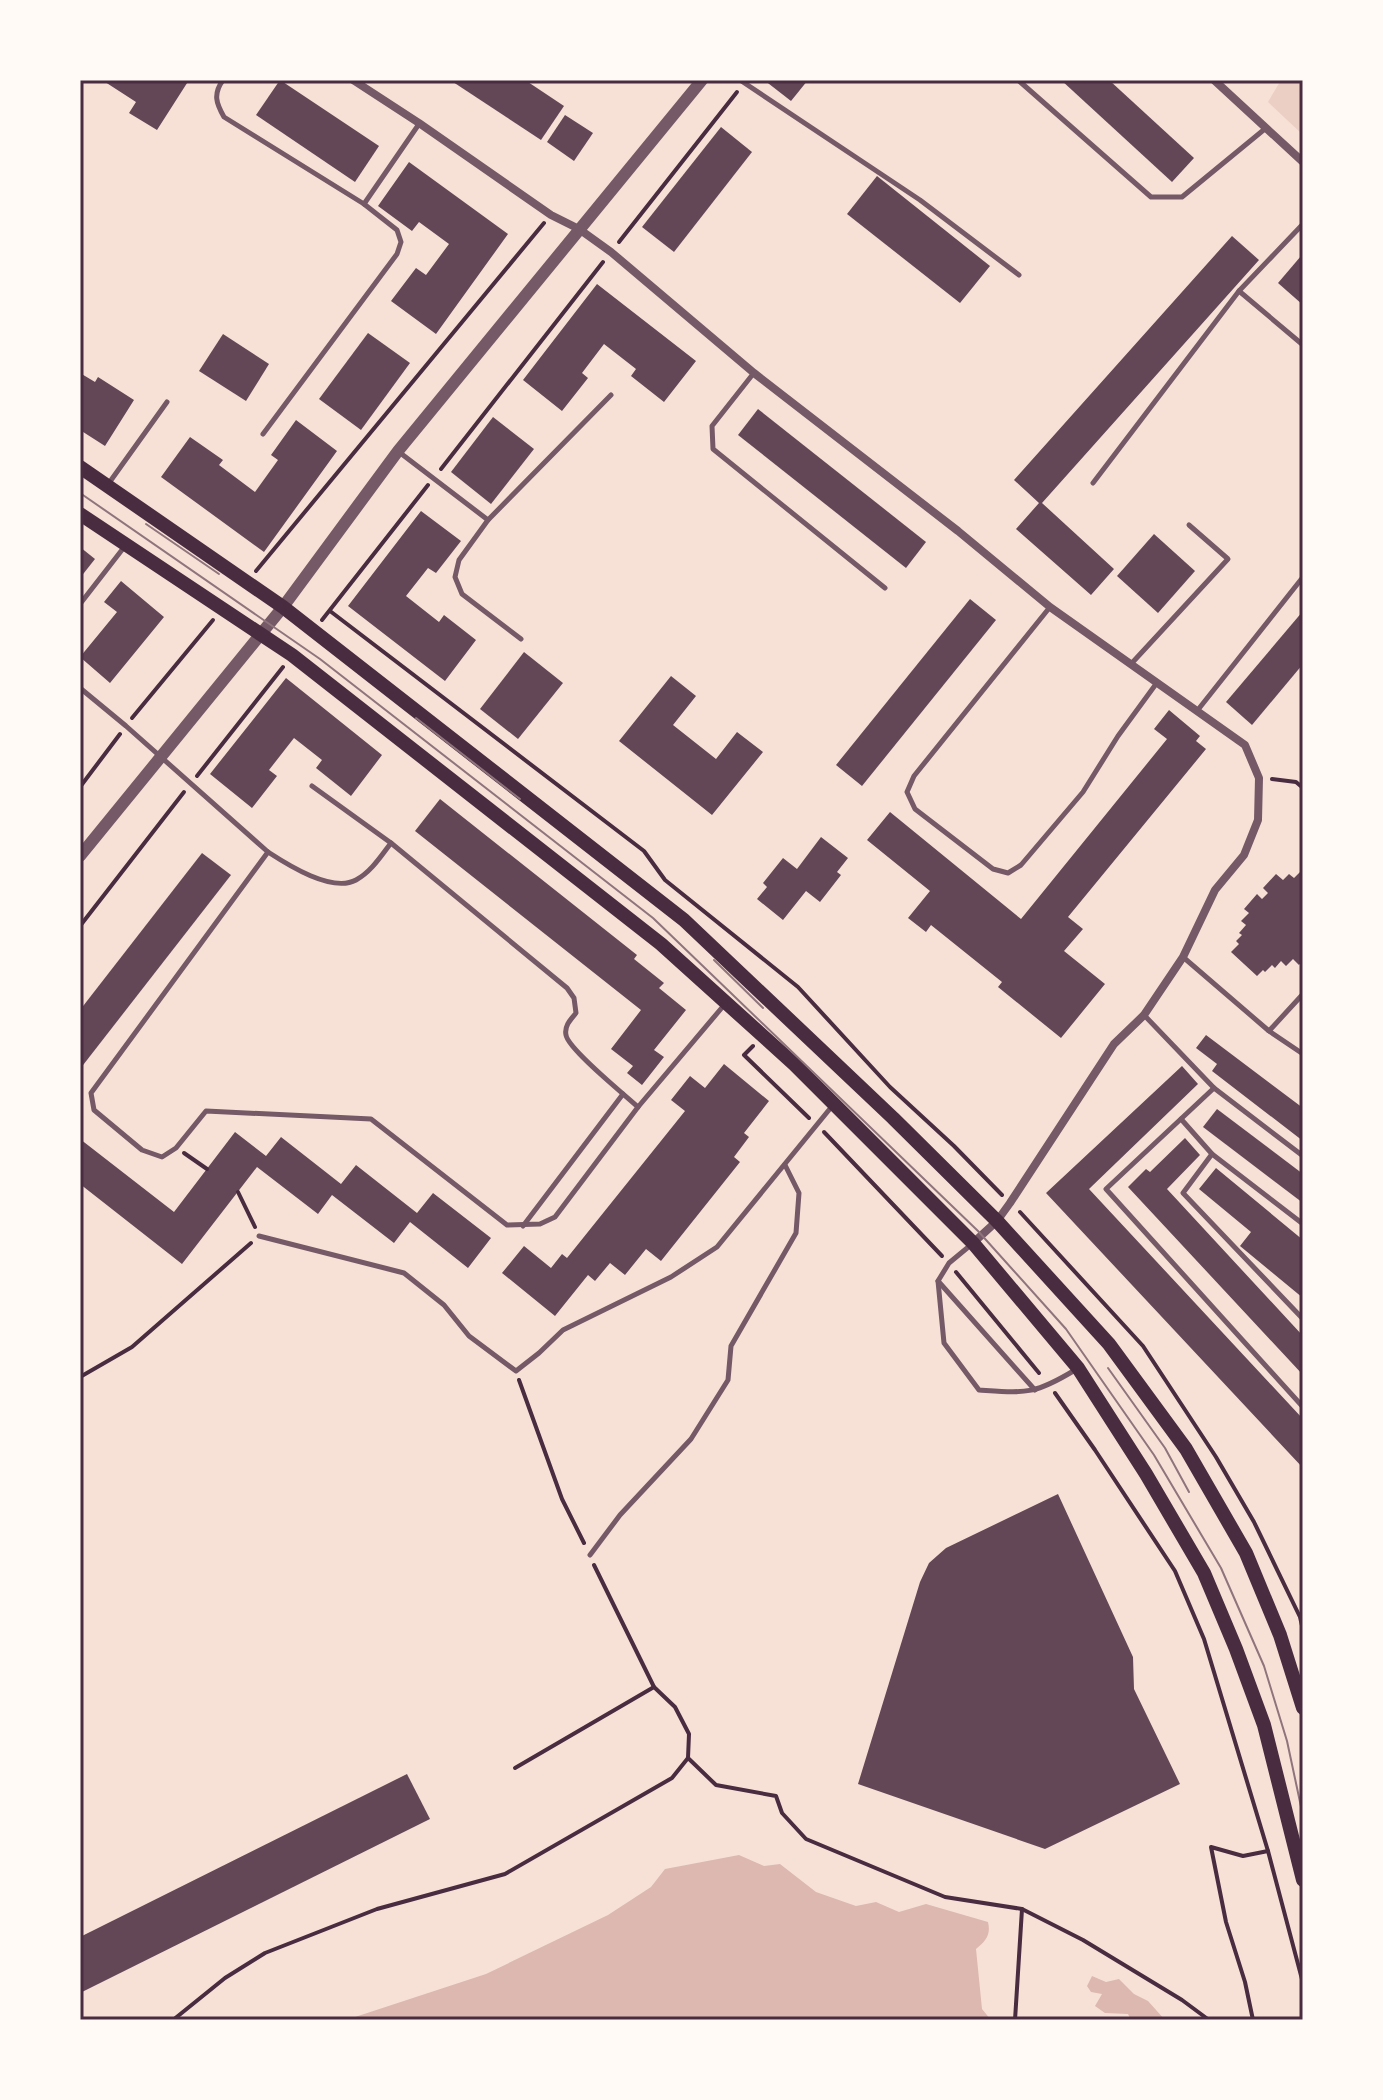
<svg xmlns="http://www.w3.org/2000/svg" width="1383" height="2100" font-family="'Source Serif 4',serif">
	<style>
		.green { fill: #ebcfc5 }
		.water { fill: #dcb8b0 }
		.building { fill: #644757 }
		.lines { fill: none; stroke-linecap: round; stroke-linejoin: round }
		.path { stroke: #4a2c40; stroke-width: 4 }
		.service { stroke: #755966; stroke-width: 5 }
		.minor { stroke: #755966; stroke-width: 8 }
		.tertiary { stroke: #755966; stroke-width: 12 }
		.secondary { stroke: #4a2c40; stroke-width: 14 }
		.tram { stroke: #8f747c; stroke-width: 2 }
		.neatline { fill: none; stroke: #4a2c40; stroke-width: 3 }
	</style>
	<rect width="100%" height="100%" fill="#f7e1d7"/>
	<!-- green -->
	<polygon class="green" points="1281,80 1303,80 1303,135 1268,102"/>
	<!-- water -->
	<g class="water">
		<path d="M739,1855L764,1866L780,1864L816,1892L856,1906L876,1902L899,1912L926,1904L988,1922C991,1935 986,1941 976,1949L982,2009L991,2020H353L355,2017L486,1974L608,1915L651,1887L665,1869Z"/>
		<polygon points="1092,1976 1106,1982 1119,1979 1134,1994 1148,2001 1165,2020 1131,2020 1128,2014 1105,2013 1095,2006 1102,1994 1091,1992 1087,1986"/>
	</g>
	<!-- building -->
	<g class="building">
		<polygon points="102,80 189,80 157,130 129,113 136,102"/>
		<polygon points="280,80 379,146 355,182 256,115"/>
		<polygon points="450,80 525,80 564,106 541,140"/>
		<polygon points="764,80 808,80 791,101"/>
		<polygon points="1061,80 1109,80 1194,158 1172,182"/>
		<polygon points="565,115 593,133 574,161 547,142"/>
		<polygon points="721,127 752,152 674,252 642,227"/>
		<polygon points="409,162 508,234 436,334 391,301 416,268 426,275 449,244 419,222 412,231 378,206"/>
		<polygon points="877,176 990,266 960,303 847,214"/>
		<polygon points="1232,236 1259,260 1042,503 1114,569 1091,595 1016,529 1039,503 1014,480"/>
		<polygon points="1301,256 1303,258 1303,305 1278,283"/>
		<polygon points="597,284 696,361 664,402 631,376 636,369 604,344 582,373 588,378 562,411 523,380"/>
		<polygon points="368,333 410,363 361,430 319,399"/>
		<polygon points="223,334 269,364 246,401 199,371"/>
		<polygon points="80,373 95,382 98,377 134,400 105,446 80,430"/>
		<polygon points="758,409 926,542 906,568 738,435"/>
		<polygon points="493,417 534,449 491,504 451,472"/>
		<polygon points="296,420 337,451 264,552 161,477 190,437 223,460 219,465 255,492 278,460 271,455"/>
		<polygon points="421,511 461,541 436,573 428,568 406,596 439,622 444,615 476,640 445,681 348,606"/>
		<polygon points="1154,534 1195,571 1158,613 1117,576"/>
		<polygon points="80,547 95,559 80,578"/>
		<polygon points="121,581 164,617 110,683 80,657 117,612 104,602"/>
		<polygon points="970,599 996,620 862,786 836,765"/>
		<polygon points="1303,611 1303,664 1252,725 1226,702"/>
		<polygon points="524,652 563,683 518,739 480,709"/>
		<polygon points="671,676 696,696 673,725 716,759 737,732 763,752 712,815 619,741"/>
		<polygon points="286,678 382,755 351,796 316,768 322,760 294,738 269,770 277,776 252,808 210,774"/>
		<polygon points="1169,710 1200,736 1196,741 1206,749 1068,917 1083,929 1064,951 1105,984 1061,1038 998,987 1002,982 931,925 926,932 908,918 930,891 867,840 890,812 1021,919 1167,739 1154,729"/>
		<polygon points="440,799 637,955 634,959 664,983 659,988 686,1010 654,1050 664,1057 642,1085 627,1073 633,1066 611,1049 641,1010 415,831"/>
		<polygon points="821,837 848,858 837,872 841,875 820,902 806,891 783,920 757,899 767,887 763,883 783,858 797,869"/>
		<polygon points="202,853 231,875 80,1069 80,1010"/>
		<polygon points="1301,871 1303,873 1303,960 1299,965 1293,959 1286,966 1281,961 1275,968 1272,965 1265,972 1263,970 1257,976 1231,952 1239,944 1236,941 1242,935 1239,933 1246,925 1241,921 1249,913 1244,909 1257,894 1262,899 1268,893 1263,888 1276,874 1283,880 1289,874 1294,878"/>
		<polygon points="1206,1035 1303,1108 1303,1141 1212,1071 1217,1064 1196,1048"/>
		<polygon points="724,1064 769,1101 744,1133 749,1137 734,1157 740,1162 661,1261 646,1249 625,1275 610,1263 595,1281 588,1275 555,1316 502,1273 524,1246 551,1268 562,1254 567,1258 685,1111 671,1100 690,1076 705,1088"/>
		<polygon points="1182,1066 1198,1084 1089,1189 1303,1419 1303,1468 1046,1193"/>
		<polygon points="1217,1109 1303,1174 1303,1203 1203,1127"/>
		<polygon points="235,1132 266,1156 281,1137 341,1184 356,1165 417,1213 433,1193 491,1238 468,1268 410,1222 394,1243 332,1195 318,1214 257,1167 182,1264 80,1184 80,1139 174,1212"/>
		<polygon points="1185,1138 1200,1155 1167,1189 1303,1336 1303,1375 1128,1187 1146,1169 1150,1172"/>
		<polygon points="1216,1168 1303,1240 1303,1298 1240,1246 1251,1232 1199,1189"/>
		<polygon points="1058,1494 1133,1657 1134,1689 1180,1784 1045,1849 858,1784 920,1582 929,1563 946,1548"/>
		<polygon points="407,1774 430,1819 80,1993 80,1937"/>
	</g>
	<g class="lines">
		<!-- path -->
		<g class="path">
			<polyline points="619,242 737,92"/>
			<polyline points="441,469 603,262"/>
			<polyline points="256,571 544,223"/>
			<polyline points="330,611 644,851 665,880 798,987 890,1087 954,1146 1002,1195"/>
			<polyline points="322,620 428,485"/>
			<polyline points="132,718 213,620"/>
			<polyline points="197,776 283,667"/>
			<polyline points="1272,779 1296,782 1303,788"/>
			<polyline points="80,787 120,734"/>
			<polyline points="80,926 184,792"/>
			<polyline points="753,1046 744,1055 809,1118"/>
			<polyline points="824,1132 942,1256"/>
			<polyline points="184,1153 207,1169"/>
			<polyline points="238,1192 255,1227"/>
			<polyline points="1020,1212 1143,1346 1216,1457 1254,1522 1300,1617 1303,1630"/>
			<polyline points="956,1272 1039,1373"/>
			<polyline points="80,1377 132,1347 251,1243"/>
			<polyline points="519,1380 562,1499 584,1543"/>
			<polyline points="1055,1393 1095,1450 1175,1571 1204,1639 1268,1851 1303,1983"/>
			<polyline points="688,1758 716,1785 776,1796 782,1813 806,1839 945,1897 1022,1909 1083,1940 1182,2000 1209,2020"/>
			<polyline points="515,1768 654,1687"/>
			<polyline points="173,2020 225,1978 265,1953 377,1909 505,1874 672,1778 688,1758 689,1734 675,1707 654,1687 594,1565"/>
			<polyline points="1015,2020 1022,1909"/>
			<polyline points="1253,2020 1245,1982 1226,1922 1211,1847 1243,1856 1268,1851"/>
		</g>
		<!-- service -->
		<g class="service">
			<path d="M223,80C213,94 216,103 224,117L364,204L397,230L401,242L397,254L263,434"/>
			<polyline points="740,80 920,200 1019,275"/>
			<polyline points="1018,80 1151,197 1182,197 1266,128"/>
			<polyline points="364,204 419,124"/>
			<polyline points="1239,291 1303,345"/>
			<polyline points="753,374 712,426 713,449 885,588"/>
			<polyline points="399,452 488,520"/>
			<polyline points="109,483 167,402"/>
			<polyline points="1093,483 1239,291 1303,224"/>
			<polyline points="80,604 125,546"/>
			<polyline points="1050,607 914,776 907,792 915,809 993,869 1008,873 1021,865 1083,792 1118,736 1156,684"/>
			<polyline points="521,639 462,594 455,577 459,560 488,520 611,395"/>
			<polyline points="1131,664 1228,559 1189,525"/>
			<path d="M80,688L126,726L268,852C288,865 332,893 356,880C371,872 381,856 391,843"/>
			<polyline points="1197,711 1303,577"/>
			<path d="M312,786L391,843L567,988L574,998L576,1013C571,1019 564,1026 566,1035C568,1049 625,1095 638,1107"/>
			<polyline points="268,852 91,1093 94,1110 142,1150 162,1157 176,1148 206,1111 371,1119 507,1225 540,1224 555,1217 638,1107 725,1004"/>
			<polyline points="1183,957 1269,1031 1303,1054"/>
			<polyline points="1145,1016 1214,1088 1303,1156"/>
			<polyline points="1269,1031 1303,994"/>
			<polyline points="1214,1088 1106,1189 1303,1407"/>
			<polyline points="1181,1119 1212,1154 1303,1224"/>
			<polyline points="1212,1154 1183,1193 1303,1319"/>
			<polyline points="523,1226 623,1094"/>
			<polyline points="259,1236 404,1273 444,1305 469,1336 516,1371 539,1353 563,1330 671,1277 717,1247 833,1105"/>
			<path d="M972,1244L949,1263L938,1281L944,1343L979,1390C1026,1393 1034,1395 1075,1370"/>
			<polyline points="938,1281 1035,1390"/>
			<polyline points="590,1555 620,1515 691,1439 728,1380 731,1346 796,1233 799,1193 785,1165"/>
		</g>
		<!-- minor -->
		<g class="minor">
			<polyline points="353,80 419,123 551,215 579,229 611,252 754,373 958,531 1050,607 1245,745 1259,778 1258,820 1244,855 1215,890 1183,957 1144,1015 1114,1044 1010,1203 997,1221 973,1243"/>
			<polyline points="1214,80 1303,162"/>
		</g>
		<!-- tertiary -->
		<polyline class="tertiary" points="80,856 283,607 398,451 702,80"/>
		<!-- secondary -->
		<g class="secondary">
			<polyline points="80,467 283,607 684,920 893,1118 997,1221 1109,1344 1186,1449 1246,1553 1280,1635 1303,1708"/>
			<polyline points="80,514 292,655 661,944 794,1064 973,1243 1078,1368 1146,1474 1204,1573 1236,1649 1264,1725 1303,1880"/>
		</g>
		<!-- tram -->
		<g class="tram">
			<polyline points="80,493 320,659 653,918 978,1231 1066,1329 1154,1455 1221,1568 1264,1666 1287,1741 1303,1816"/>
			<polyline points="146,524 219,574"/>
			<polyline points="416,718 520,799"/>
			<polyline points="714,960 763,1008"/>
			<polyline points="1108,1368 1165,1448 1189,1492"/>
		</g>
	</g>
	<!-- border -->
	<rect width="1383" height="2100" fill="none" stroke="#fffaf5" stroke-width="164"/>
	<rect x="82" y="82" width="1219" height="1936" class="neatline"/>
</svg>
